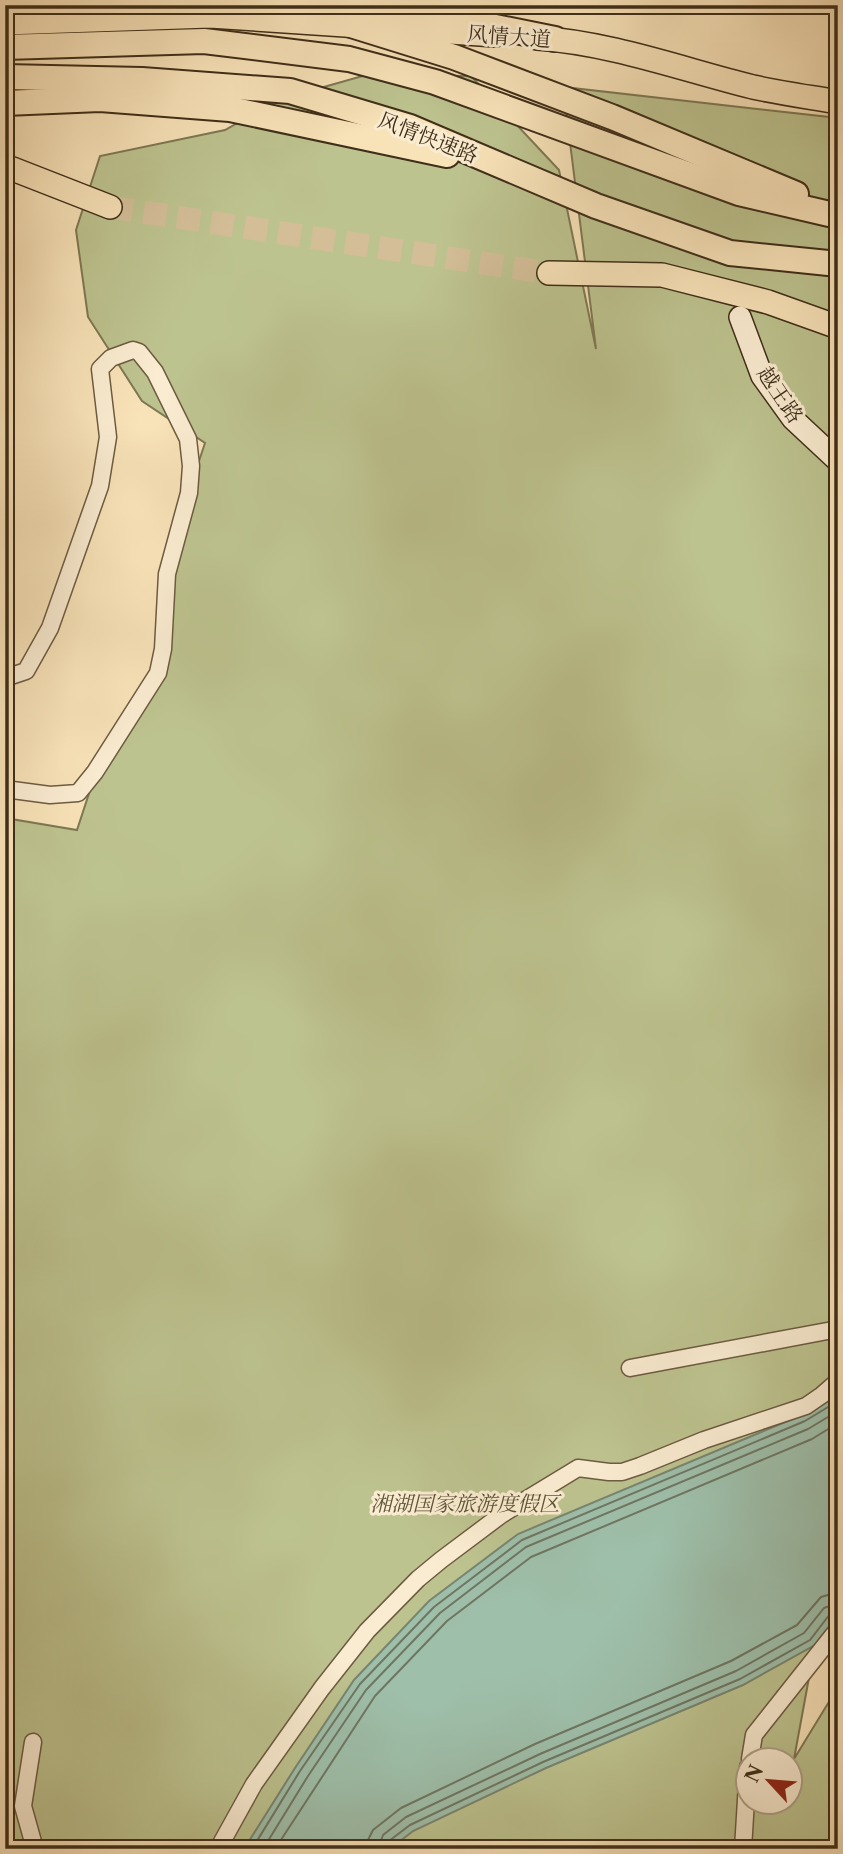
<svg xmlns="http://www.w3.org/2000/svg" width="843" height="1854" font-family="'Libre Caslon Text','Noto Serif SC',serif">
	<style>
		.green { fill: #bdc38f; stroke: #7e7854; stroke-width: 2; fill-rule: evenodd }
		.water { fill: #9ebfaa; stroke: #788570; stroke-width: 2 }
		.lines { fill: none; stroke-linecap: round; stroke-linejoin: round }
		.shore { stroke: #6e7662; stroke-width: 2 }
		.primary-tunnel { stroke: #d3be98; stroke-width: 23; stroke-dasharray: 23 11; stroke-linecap: butt }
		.minor-casing { stroke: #6d5b41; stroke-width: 19 }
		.secondary-casing { stroke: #3f2e19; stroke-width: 24 }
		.primary-casing { stroke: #3f2e19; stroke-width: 26 }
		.trunk-casing { stroke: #3f2e19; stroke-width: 28 }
		.minor { stroke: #faecd1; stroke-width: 16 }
		.secondary { stroke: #faecd1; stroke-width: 21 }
		.primary { stroke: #f8e2b8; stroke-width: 23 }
		.trunk { stroke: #f8e2b8; stroke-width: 24 }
		.labels { text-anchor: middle; stroke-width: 6; stroke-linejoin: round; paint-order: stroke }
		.street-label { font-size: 21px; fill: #3f2e19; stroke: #faecd1 }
		.park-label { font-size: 21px; font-style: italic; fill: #5e5336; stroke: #faecd1 }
	</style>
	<rect width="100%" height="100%" fill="#f8e2b8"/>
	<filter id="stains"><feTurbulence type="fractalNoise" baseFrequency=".00286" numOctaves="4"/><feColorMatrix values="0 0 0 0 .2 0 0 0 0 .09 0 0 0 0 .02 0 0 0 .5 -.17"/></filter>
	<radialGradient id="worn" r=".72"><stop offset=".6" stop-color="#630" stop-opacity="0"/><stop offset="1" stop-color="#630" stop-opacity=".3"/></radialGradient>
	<!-- green -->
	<path class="green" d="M366,75L471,76L559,170L596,349L563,87L838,118V1618L815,1645L794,1759L838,1687V1849H5V818L77,830L99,763L164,673L161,575L205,443L142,401L88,317L76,230L100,156L225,130L278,100ZM748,1759H790V1801H748Z"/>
	<!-- water -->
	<polygon class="water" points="838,1392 838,1615 815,1645 743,1685 546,1768 413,1831 390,1849 244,1849 295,1768 354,1680 429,1601 518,1534 802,1415"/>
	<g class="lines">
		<!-- shore -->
		<g class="shore">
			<polyline points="252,1849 300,1771 360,1684 434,1607 522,1540 805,1421 838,1401"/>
			<polyline points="263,1849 308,1776 366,1690 440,1613 526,1547 808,1429 838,1411"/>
			<polyline points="275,1849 375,1696 447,1621 531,1557 812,1439 838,1423"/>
			<polyline points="368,1849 368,1840 373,1830 401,1808 535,1744 731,1661 797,1625 821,1597 838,1592"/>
			<polyline points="378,1849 383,1835 406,1817 540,1754 736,1671 804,1633 824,1608 838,1603"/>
			<polyline points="387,1849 389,1841 410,1825 543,1762 740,1679 810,1640 830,1614 838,1612"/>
		</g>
		<!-- primary-tunnel -->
		<polyline class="primary-tunnel" points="110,207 549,273"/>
		<!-- minor casing -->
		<g class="minor-casing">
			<g id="minor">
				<polyline points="5,678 26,671 50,628 100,486 108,437 100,369 111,358 133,350 139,352 155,372 188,439 191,466 189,493 167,574 163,649 158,673 95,772 78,793 50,795 5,789"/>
				<polyline points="630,1368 838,1329"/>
				<polyline points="33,1742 23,1806 35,1849"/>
				<polyline points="750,1759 754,1735 838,1629"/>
				<polyline points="218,1849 254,1784 322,1688 367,1631 418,1579 441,1560 501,1515 578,1468 609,1472 622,1472 640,1466 704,1440 806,1406 822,1395 838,1381"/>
				<polyline points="743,1849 748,1767"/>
			</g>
		</g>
		<!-- secondary casing -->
		<g class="secondary-casing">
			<polyline id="secondary" points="740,317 762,376 793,419 838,461"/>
		</g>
		<!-- primary casing -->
		<g class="primary-casing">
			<g id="primary">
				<polyline points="5,23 210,16 495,35"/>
				<path d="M537,38C611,43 681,69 753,87C780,93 809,97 838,102"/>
				<polyline points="5,166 110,207"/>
				<polyline points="549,273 662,275 768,302 838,327"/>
			</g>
		</g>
		<!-- trunk casing -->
		<g class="trunk-casing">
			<g id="trunk">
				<polyline points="364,5 426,13 555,39"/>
				<polyline points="351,25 454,57 612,117 796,194"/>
				<polyline points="5,47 204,41 349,59 435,82 739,193 838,216"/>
				<polyline points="5,77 142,80 290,91 410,127 596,206 730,253 838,264"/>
				<polyline points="5,103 100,99 230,109 447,155"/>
			</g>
		</g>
		<!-- minor -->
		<use href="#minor" class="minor"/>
		<!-- secondary -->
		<use href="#secondary" class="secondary"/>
		<!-- primary -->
		<use href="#primary" class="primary"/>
		<!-- trunk -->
		<use href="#trunk" class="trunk"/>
	</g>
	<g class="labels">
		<!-- street labels -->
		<g class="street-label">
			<text transform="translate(509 37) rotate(4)" y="7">风情大道</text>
			<text transform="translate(428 138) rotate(21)" y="7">风情快速路</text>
			<text transform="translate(780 395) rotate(56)" y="7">越王路</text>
		</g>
		<!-- park labels -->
		<g class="park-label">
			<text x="465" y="1511">湘湖国家旅游度假区</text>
		</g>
	</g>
	<!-- margin -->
	<rect width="843" height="1854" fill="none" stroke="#f8e2b8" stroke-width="28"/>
	<rect x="7" y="7" width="829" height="1840" fill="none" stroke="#3f2e19" stroke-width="3.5"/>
	<rect x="14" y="14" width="815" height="1826" fill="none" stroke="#3f2e19" stroke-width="2"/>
	<!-- north arrow -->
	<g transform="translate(769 1781) rotate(296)"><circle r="33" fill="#faecd1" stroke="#afa087" stroke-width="2"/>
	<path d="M0-5L12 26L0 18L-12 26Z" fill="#8f2418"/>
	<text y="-10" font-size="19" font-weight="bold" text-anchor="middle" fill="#3f2e19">N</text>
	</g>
	<rect width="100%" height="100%" filter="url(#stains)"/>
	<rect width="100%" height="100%" fill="url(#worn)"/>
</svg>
